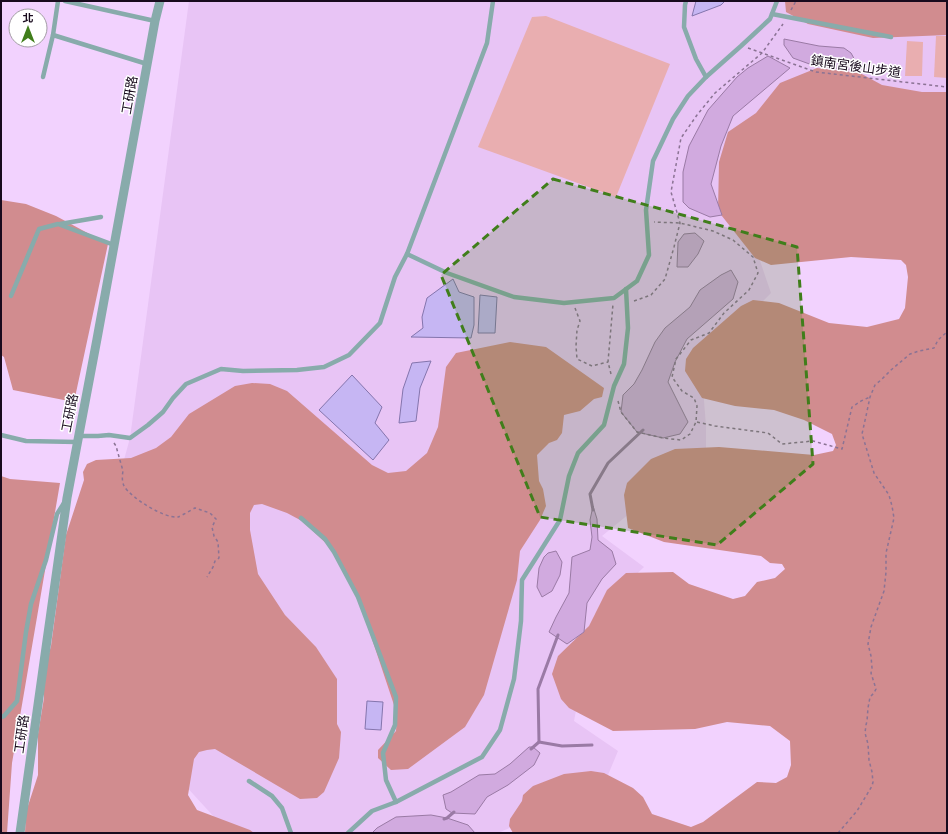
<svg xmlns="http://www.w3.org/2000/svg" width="948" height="834" font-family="Arial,'Noto Sans TC',sans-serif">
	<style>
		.built { fill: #e8c4f5 }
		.green { fill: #e9aeb0 }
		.forest { fill: #d18c8f }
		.water { fill: #d1aadf; stroke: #9a7aa5 }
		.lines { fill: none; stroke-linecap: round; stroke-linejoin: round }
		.stream { stroke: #9a7aa5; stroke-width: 3 }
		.building { fill: #c6b6f3; stroke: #8475ad }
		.path { stroke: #8b7394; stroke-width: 1.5; stroke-dasharray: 3 3; stroke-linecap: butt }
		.service { stroke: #88abab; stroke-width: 4.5 }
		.minor { stroke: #88abab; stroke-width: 9 }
		.marked { fill: #407e1b; fill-opacity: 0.2; stroke: #407e1b; stroke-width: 3; stroke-dasharray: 8 5; stroke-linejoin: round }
		.labels { text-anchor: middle; stroke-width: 3; stroke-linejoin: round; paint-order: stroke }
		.street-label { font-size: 13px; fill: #180a1d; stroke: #fff }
	</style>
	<rect width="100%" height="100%" fill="#f2d2fe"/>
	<!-- built -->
	<polygon class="built" points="189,1 804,1 947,27 947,99 759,258 771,293 701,363 706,426 706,451 602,536 644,567 594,615 574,721 618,751 603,787 498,833 230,833 226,830 172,771 106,525 130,438"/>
	<!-- green -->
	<g class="green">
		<polygon points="546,16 670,64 616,197 478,147 532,17"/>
		<polygon points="936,36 947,36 947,78 934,77"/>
		<polygon points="907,41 923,42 922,76 905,76"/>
	</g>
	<!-- forest -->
	<g class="forest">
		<polygon points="785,1 947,1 947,35 873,38 808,24 786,12"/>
		<polygon points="817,68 860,73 882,85 922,92 947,92 947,833 513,833 509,826 510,819 522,801 523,795 533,786 564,774 591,771 604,773 633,788 643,797 652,814 691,827 703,822 757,782 776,783 787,777 791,765 790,741 770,726 727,722 695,729 613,731 569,708 561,699 552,674 558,656 589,626 607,590 626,573 673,572 689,584 733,599 745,596 757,582 775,578 785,569 782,564 770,563 761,556 664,542 628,528 624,495 627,483 651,459 675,449 719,447 814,455 833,451 836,445 832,434 804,420 774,410 735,406 702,398 685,371 686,359 693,348 741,306 753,300 779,303 829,323 867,327 899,319 905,308 908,277 906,265 901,260 851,257 771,265 755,258 718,211 719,162 728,132 756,113 780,83"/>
		<polygon points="1,200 26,204 56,216 108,244 74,402 13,390 4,357 1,355"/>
		<polygon points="510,342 546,347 604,388 602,397 594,399 580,411 564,415 562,433 557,440 549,443 537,455 539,481 543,489 546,506 540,520 520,551 517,580 484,695 465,727 408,769 391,770 378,758 378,750 396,731 397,714 359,600 329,546 302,521 287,513 262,504 254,505 250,513 250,530 258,574 285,615 316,647 337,679 337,724 341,732 339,758 324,792 317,798 300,799 215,749 207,750 199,752 194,759 188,795 197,810 250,830 254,833 25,833 26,812 38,775 38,734 44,698 44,672 51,646 66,535 84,480 83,472 87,464 96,460 131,458 156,448 171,437 189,414 235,386 252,383 270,384 287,391 372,465 388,473 406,471 427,453 438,427 446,367 456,353"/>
		<polygon points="1,476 10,479 60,483 12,763 7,833 1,833"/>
	</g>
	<!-- water -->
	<g class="water">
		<polygon points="784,39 819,46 844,48 851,53 856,62 852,70 815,66 793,58 784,45"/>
		<polygon points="768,56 790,68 733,116 721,146 711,184 722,215 710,217 689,208 683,202 683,172 689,146 708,110 737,77 748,68"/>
		<polygon points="695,233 704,241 698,254 688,267 677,267 678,242 684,234"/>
		<polygon points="731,270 738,282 733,299 687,339 675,362 668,382 688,422 680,434 663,438 637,432 621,412 623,395 634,384 642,370 655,342 665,328 690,307 700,290 721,275"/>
		<polygon points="593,506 597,519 598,540 612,551 616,564 602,579 587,603 584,632 567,644 549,632 556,617 569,593 572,557 590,550 592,537 590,520"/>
		<polygon points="556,551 562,562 560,575 552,591 542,597 537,587 539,568 544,557 548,553"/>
		<polygon points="529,747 533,747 540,753 534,765 508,785 487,797 475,814 452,813 446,809 443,795 451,792 479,775 495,774 510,764"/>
		<polygon points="431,815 447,818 468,825 475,833 372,833 377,828 396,817"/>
	</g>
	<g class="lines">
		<!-- stream -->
		<g class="stream">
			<polyline points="593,510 590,494 608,463 643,430"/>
			<polyline points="539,742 562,746 592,745"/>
			<polyline points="531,749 539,742 538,689 558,635"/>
			<polyline points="444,819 447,818 454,812"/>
		</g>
	</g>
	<!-- building -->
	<g class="building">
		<polygon points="696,1 725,1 721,5 692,16"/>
		<polygon points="453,279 459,292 474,297 474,325 471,338 411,337 423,328 422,317 427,298"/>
		<polygon points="480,295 497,297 495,333 478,333"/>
		<polygon points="431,361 420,388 416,421 399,423 403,389 412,363"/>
		<polygon points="352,375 382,407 375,423 389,440 373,460 319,410"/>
		<polygon points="367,701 383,702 381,730 365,729"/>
	</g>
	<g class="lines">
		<!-- path -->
		<g class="path">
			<polyline points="791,10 796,1"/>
			<polyline points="748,48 816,72 947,87"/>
			<polyline points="634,301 651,295 665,279 674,247 680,223 671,192 681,138 697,115 715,93 762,53 783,24"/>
			<polyline points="575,308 580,321 577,330 576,346 577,359 592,366 608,362"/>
			<polyline points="611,374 608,362 613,304"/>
			<polyline points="618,401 621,412 637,432 663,438 681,440 690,434 696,422 697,406 694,398 682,391 672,377 676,359 691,340 709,333 724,313 749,290 758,273 753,257 733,240 713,231 680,223 654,222"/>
			<polyline points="697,422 715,426 768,433 782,444 813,441 842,449 852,407 861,401 870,397"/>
			<path d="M114,443L116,446L123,471C122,476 122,482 124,486C131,498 165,519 178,517C181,516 191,510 195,508L210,513L216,519L212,527L214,536L218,542L219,558L215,561L213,567L207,577"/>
			<polyline points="838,833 857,811 872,786 873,782 872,772 869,760 868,744 865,733 866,725 867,721 868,708 870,697 874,693 876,689 871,673 872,668 871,656 868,644 871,627 884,591 886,572 886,553 894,518 892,506 889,495 874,473 862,434 866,416 870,397 875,385 881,380 891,370 910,354 919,351 934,348 938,340 947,332"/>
		</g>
		<!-- service -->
		<g class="service">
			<polyline points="65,1 155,21"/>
			<polyline points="686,1 685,5 684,27 696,59 706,77"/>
			<polyline points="772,14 891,37"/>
			<polyline points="53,35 58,1"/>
			<polyline points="43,77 53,35 147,64"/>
			<polyline points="60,224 101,217"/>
			<polyline points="407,254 447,273 514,297 564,303 614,298 637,281 649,255 646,210 653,161 673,119 688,96 706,77 741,46 770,19 777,1"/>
			<polyline points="11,296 39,229 58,224 114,245"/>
			<polyline points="1,435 26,441 77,442"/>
			<polyline points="78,436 98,436 109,435 130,438 148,425 163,412 173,398 186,384 221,369 243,371 297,370 324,367 349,355 380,323 395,277 407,254 487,43 493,1"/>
			<polyline points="301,518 325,539 334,552 358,597 396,697 395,725 383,753 386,780 396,802 482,757 500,730 514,679 521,621 522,580 560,520 569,476 578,453 604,425 614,386 624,364 628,328 626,289"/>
			<polyline points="1,717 4,716 17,701 26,632 31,604 46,560 57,514 64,503"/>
			<polyline points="249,781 272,796 282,808 291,833"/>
			<polyline points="348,833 372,811 396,802"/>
		</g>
		<!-- minor -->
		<polyline class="minor" points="20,833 67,498 97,339 155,21 160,1"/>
	</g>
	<!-- marked area -->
	<path class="marked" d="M553,179L797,247L813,464L717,545L540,517L441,275Z"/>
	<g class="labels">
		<!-- street labels -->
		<g class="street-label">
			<text transform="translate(856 66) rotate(8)" y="5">鎮南宮後山步道</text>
			<text transform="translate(129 95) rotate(-80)" y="5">工研路</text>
			<text transform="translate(69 413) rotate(-79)" y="5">工研路</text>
			<text transform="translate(21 734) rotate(-82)" y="5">工研路</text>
		</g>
	</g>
	<!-- border -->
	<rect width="948" height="834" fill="none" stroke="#180a1d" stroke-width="4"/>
	<!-- north arrow -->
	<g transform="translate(28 28)"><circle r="19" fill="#ffffff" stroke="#a39da5"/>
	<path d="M0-3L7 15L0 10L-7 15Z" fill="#407e1b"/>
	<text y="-6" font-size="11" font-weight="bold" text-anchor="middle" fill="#180a1d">北</text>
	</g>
</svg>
